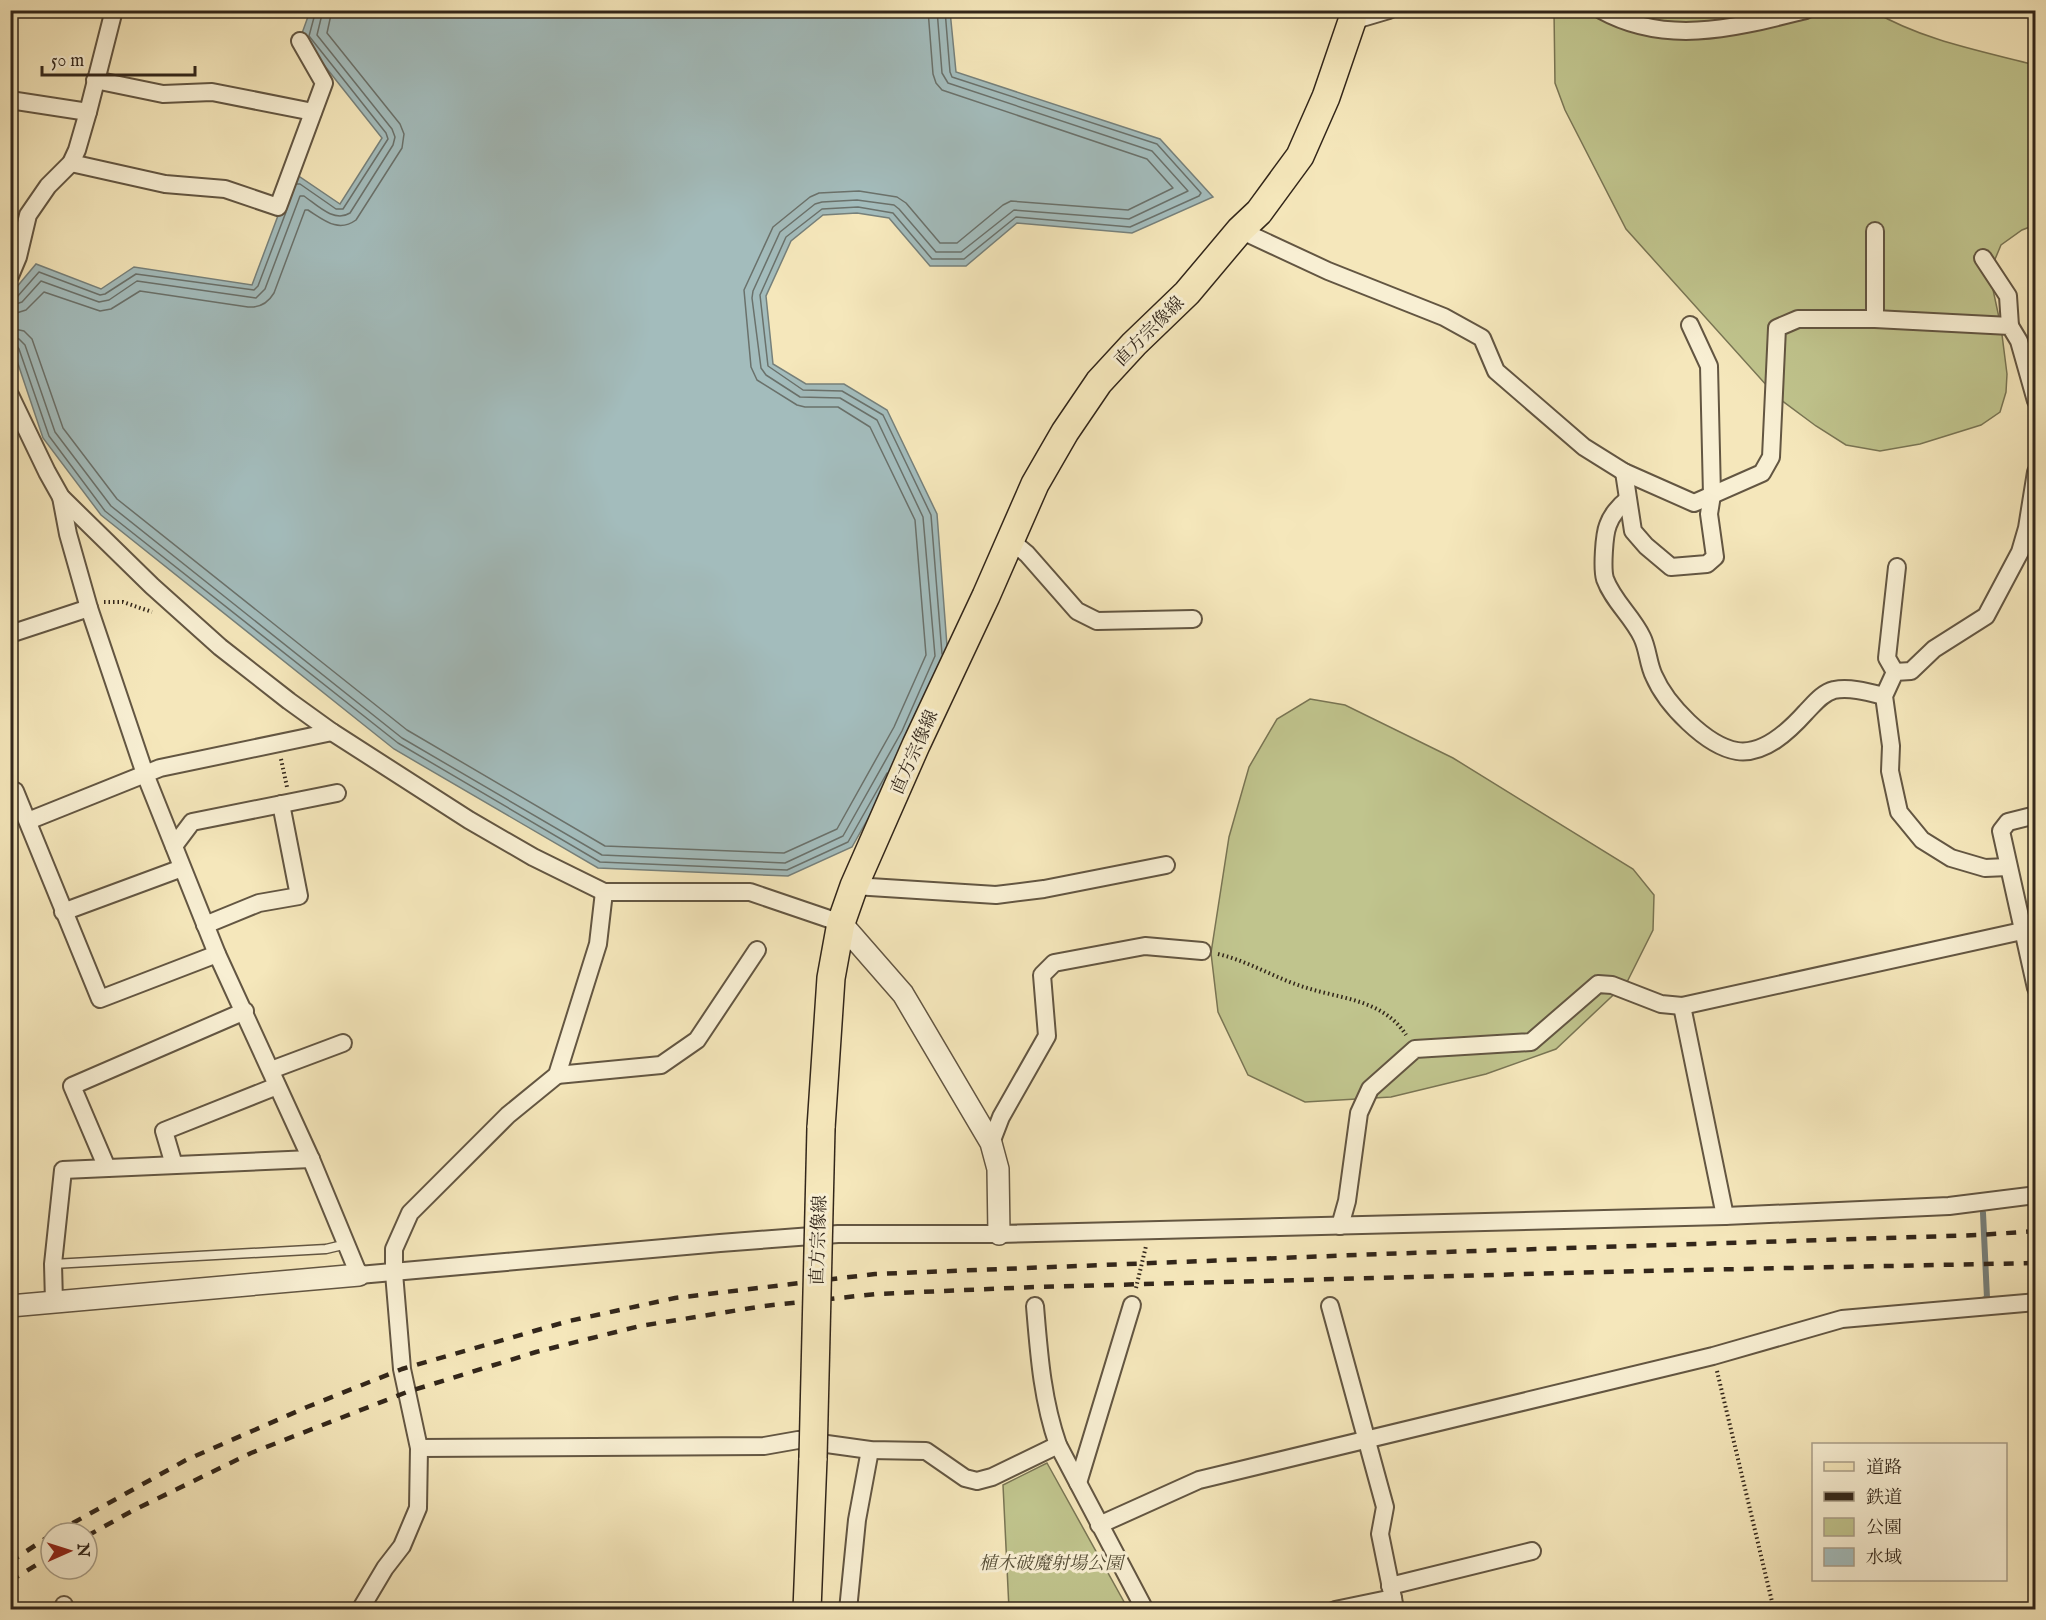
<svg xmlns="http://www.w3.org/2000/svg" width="2046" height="1620" font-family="'IM FELL English','Noto Serif JP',serif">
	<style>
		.green { fill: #c0c48d; stroke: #797554; stroke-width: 1.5 }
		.water { fill: #a3bcbc; stroke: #76807b; stroke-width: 1.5 }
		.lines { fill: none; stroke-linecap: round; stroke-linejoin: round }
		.shore { stroke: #6a716b; stroke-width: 1.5 }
		.stream { stroke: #76807b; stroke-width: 6 }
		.service-casing { stroke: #635642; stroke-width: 11 }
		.minor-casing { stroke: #635642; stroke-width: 20 }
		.tertiary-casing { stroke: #635642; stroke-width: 24 }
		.primary-casing { stroke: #32261a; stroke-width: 30 }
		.path { stroke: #32261a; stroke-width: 4; stroke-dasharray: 1.5 3; stroke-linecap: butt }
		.service { stroke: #f8efd3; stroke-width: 8 }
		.minor { stroke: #f8efd3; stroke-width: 16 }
		.tertiary { stroke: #f8efd3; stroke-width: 21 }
		.primary { stroke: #f5e7bb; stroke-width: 27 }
		.rail { stroke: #32261a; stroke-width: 4.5; stroke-dasharray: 10 10; stroke-linecap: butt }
		.primary-bridge-casing { stroke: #32261a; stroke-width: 30; stroke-linecap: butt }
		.primary-bridge { stroke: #f5e7bb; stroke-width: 27 }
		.labels { text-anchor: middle; stroke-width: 6; stroke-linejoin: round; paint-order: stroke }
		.street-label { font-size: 18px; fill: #32261a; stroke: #f8efd3 }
		.park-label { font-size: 18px; font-style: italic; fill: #564e37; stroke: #f8efd3 }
	</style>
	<rect width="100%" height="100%" fill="#f5e7bb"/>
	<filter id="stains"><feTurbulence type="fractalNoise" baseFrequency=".00333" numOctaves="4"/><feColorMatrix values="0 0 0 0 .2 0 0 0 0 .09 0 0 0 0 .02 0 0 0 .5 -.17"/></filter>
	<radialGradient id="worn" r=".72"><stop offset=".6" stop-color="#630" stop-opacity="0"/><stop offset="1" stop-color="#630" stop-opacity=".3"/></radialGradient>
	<!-- green -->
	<g class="green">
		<path d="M1554,11H1873C1922,40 1981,51 2035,65V225L2022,230L2001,245L1993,264L1992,285L2001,327L2007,374L2006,392L2000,412L1981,425L1920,444L1880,451L1846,445L1816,426L1777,397L1626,229L1565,110L1555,83Z"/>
		<polygon points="1310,699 1345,705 1453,758 1633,869 1654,895 1653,930 1627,982 1556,1049 1486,1074 1391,1097 1305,1102 1248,1075 1218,1012 1211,953 1229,837 1249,767 1277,719"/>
		<polygon points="1047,1463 1128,1609 1009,1609 1003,1485"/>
	</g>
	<!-- water -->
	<polygon class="water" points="310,11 950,11 956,72 1160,139 1213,197 1132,233 1017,223 966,266 930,266 889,218 857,213 823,215 791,241 766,296 773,364 806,384 844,384 887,410 937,514 948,659 914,737 852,847 788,876 598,868 394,749 101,515 43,438 11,343 10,295 36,264 101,289 134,267 252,285 294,173 340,204 382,138 301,36"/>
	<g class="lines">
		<!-- shore -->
		<g class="shore">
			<polyline points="297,184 300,184 336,209 343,209 388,139 386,133 309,36 316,10"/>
			<polyline points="10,298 17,297 39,272 100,295 105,294 136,274 254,290 258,286 286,212"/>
			<path d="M10,306L22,302L41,281L99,302L109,300L137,281L256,298L265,289L300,196H304C317,205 334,223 350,213L393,145L395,137L392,129L317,35L323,10"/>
			<path d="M10,315L26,310L44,292L100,311L111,309L140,291L248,307C260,308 268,303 274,293L305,210H308C324,220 338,233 356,220L402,148L404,134L400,124L327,33L332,10"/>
			<polyline points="10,328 24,331 32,339 63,428 117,499 407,730 605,846 784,853 837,829 894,727 926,655 915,520 870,427 838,407 805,407 797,405 757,380 751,367 744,290 773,227 810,197 819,193 859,191 897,197 906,203 940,243 957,243 1003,205 1011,201 1128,210 1173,188 1147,159 942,90 936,83 933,74 928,10"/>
			<polyline points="10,337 19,339 25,345 55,432 111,506 402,738 602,855 785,863 843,836 902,731 935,656 923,517 877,420 840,398 800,397 766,375 761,368 752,298 753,291 780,232 815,204 822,202 857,200 894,205 899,209 936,252 961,252 1014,210 1129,219 1188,191 1152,151 948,83 942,73 937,10"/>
			<polyline points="10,344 16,345 19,349 49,436 105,511 398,743 600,862 787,870 848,842 887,773"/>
			<polyline points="942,654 931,515 883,415 842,391 803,390 768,366 760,295 786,237 822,209 858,207 893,213 932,259 964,259 1016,217 1130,227 1199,196 1201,193 1157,144 952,77 950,72 945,10"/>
		</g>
		<!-- stream -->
		<polyline class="stream" points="1979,1302 1987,1298 1983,1213"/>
		<!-- service casing -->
		<g class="service-casing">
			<polyline id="service" points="53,1264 326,1249 347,1244"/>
		</g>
		<!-- minor casing -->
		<g class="minor-casing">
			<g id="minor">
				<path d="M1601,10C1668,47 1737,27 1806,10"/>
				<polyline points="1352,21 1389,10"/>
				<polyline points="95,80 163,94 212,92 313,112"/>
				<polyline points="10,100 88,112"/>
				<polyline points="71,163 165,184 225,189 278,207 324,83 300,41"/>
				<polyline points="1240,230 1328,271 1444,317 1482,338 1496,371 1584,447 1624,472 1694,503 1762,473 1771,457 1777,328 1798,319 1875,319 2010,326 2019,341 2036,401"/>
				<polyline points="1983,258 2008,296 2010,326"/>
				<polyline points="10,276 18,257 28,215 48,186 71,163 77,150 88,112 114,10"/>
				<polyline points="1875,319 1875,231"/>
				<polyline points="10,395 47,472 61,497 152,586 220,647 289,701 332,732 469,820 533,857 604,892 750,892 841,923"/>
				<polyline points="1624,472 1633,531 1646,546 1671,567 1707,564 1715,557 1709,514 1712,495 1709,366 1690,325"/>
				<polyline points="61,497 68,534 89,608 145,774 217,954 311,1159 359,1275 720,1243 838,1234 999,1234 1725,1216 1949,1206 2036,1195"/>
				<path d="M1627,500C1619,506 1611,516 1608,525C1604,535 1602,569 1605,579C1613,601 1632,616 1642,637C1648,649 1648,664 1654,676C1666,704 1706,746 1737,751C1764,755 1789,731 1806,712C1814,704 1822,693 1834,690C1850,687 1868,692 1884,696"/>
				<polyline points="1010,540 1027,554 1077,611 1097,621 1193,619"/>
				<polyline points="10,634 89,608"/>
				<polyline points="1895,672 1887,658 1897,567"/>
				<polyline points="15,791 100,999 217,954"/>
				<polyline points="2036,815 2008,822 2001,831 2036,988"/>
				<polyline points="28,821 160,768 332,732"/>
				<polyline points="174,846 192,822 337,793"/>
				<polyline points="2008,867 1985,868 1951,858 1922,840 1899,812 1890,771 1891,746 1884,696 1895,672 1911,671 1934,649 1986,616 2020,552 2027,528 2036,472"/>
				<polyline points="854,886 996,895 1044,889 1166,865"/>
				<polyline points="63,912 182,868"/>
				<polyline points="205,925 259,903 299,896 281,804"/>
				<polyline points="1682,1006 1725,1216"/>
				<polyline points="271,1070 343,1043"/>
				<polyline points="557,1075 661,1065 697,1040 757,950"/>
				<polyline points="991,1143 1001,1117 1047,1036 1042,975 1054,963 1145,946 1202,951"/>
				<polyline points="174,1165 164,1131 277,1086"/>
				<polyline points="107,1168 72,1086 245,1011"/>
				<polyline points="1340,1226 1347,1201 1359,1113 1370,1089 1415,1049 1531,1042 1598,984 1612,985 1661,1004 1682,1006 2022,931"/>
				<polyline points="54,1302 53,1264 63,1170 311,1159"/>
				<path d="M1035,1306C1039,1354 1042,1399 1058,1445L1145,1610"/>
				<polyline points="1330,1306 1385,1507 1380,1534 1393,1598"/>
				<polyline points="419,1448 764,1446 798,1440 870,1450 926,1451 965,1478 977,1481 992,1477 1058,1445"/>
				<polyline points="1078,1483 1132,1305"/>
				<polyline points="1099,1525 1199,1480 1713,1356 1842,1319 2036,1302"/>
				<polyline points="1390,1586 1532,1551"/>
				<polyline points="64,1610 64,1605"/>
				<polyline points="360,1610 385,1568 402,1546 418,1508 419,1448 402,1369 394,1273 394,1249 410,1213 508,1115 557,1075 598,944 604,892"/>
				<polyline points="848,1610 857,1520 870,1450"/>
				<polyline points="1335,1610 1393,1598 1395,1609"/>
			</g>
		</g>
		<!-- tertiary casing -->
		<g class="tertiary-casing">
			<g id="tertiary">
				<polyline points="841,923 903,994 991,1143 998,1169 999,1234"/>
				<polyline points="10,1306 359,1275"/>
			</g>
		</g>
		<!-- primary casing -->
		<g class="primary-casing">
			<g id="primary">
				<polyline points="821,1128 831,978 841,923 854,886 916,745 986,596 1035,484 1065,432 1099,382 1134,344 1187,293 1240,230 1259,212 1300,156 1326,97 1352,21 1353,10"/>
				<polyline points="807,1610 813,1458"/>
			</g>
		</g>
		<!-- path -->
		<g class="path">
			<polyline points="104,602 123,602 152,612"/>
			<polyline points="281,759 287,787"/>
			<path d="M1218,954C1248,961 1275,978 1304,987C1340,999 1383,999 1406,1035"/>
			<polyline points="1136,1288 1146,1246"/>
			<polyline points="1717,1371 1774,1610"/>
		</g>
		<!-- service -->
		<use href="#service" class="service"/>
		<!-- minor -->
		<use href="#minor" class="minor"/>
		<!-- tertiary -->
		<use href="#tertiary" class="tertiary"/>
		<!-- primary -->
		<use href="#primary" class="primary"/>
		<!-- rail -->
		<g class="rail">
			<polyline points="55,1533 186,1460 307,1407 402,1369 569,1321 675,1298 875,1274 1381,1254 1980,1235 2036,1231"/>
			<polyline points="87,1536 132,1511 251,1453 407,1392 536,1352 640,1326 764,1306 876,1294 1034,1287 1642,1271 2036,1263"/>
			<polyline points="10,1562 51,1535"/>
			<polyline points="10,1581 51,1556"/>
		</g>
		<!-- primary-bridge casing -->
		<g class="primary-bridge-casing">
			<polyline id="primary-bridge" points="813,1458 821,1128"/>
		</g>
		<!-- primary-bridge -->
		<use href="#primary-bridge" class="primary-bridge"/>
	</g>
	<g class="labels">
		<!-- street labels -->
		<g class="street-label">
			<text transform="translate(1149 331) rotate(-45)" y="6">直方宗像線</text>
			<text transform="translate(914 752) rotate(-66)" y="6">直方宗像線</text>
			<text transform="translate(818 1240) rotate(-88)" y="6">直方宗像線</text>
		</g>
		<!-- park labels -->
		<g class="park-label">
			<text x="1051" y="1569">植木破魔射場公園</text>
		</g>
	</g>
	<!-- margin -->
	<rect width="2046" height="1620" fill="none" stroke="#f5e7bb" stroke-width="36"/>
	<rect x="12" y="12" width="2022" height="1596" fill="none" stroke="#32261a" stroke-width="3"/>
	<rect x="18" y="18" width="2010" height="1584" fill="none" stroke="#32261a" stroke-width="1.5"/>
	<!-- legend -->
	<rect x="1812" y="1443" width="195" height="138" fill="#f8efd3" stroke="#a99f89" stroke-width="1.5"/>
	<rect x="1824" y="1462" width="30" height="9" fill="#f5e7bb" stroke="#a99f89" stroke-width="1.5"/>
	<text x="1866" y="1473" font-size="18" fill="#32261a">道路</text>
	<rect x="1824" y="1492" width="30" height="9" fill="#32261a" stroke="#a99f89" stroke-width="1.5"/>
	<text x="1866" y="1503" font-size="18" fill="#32261a">鉄道</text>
	<rect x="1824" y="1518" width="30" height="18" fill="#c0c48d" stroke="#a99f89" stroke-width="1.5"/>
	<text x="1866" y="1533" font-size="18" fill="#32261a">公園</text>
	<rect x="1824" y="1548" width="30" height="18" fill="#a3bcbc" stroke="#a99f89" stroke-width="1.5"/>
	<text x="1866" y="1563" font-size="18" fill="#32261a">水域</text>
	<!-- north arrow -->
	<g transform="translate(69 1551) rotate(87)"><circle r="28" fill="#f8efd3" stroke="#a99f89" stroke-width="1.5"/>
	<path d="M0-4.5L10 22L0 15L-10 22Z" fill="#8f2418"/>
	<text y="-9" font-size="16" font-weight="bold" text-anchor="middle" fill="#32261a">N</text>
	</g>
	<!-- scale -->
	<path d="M42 66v9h153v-9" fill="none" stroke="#32261a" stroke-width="3"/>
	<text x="51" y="66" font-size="18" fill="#32261a" stroke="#f8efd3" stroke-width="4.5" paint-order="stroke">50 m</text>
	<rect width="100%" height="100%" filter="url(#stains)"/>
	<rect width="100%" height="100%" fill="url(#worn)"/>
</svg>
